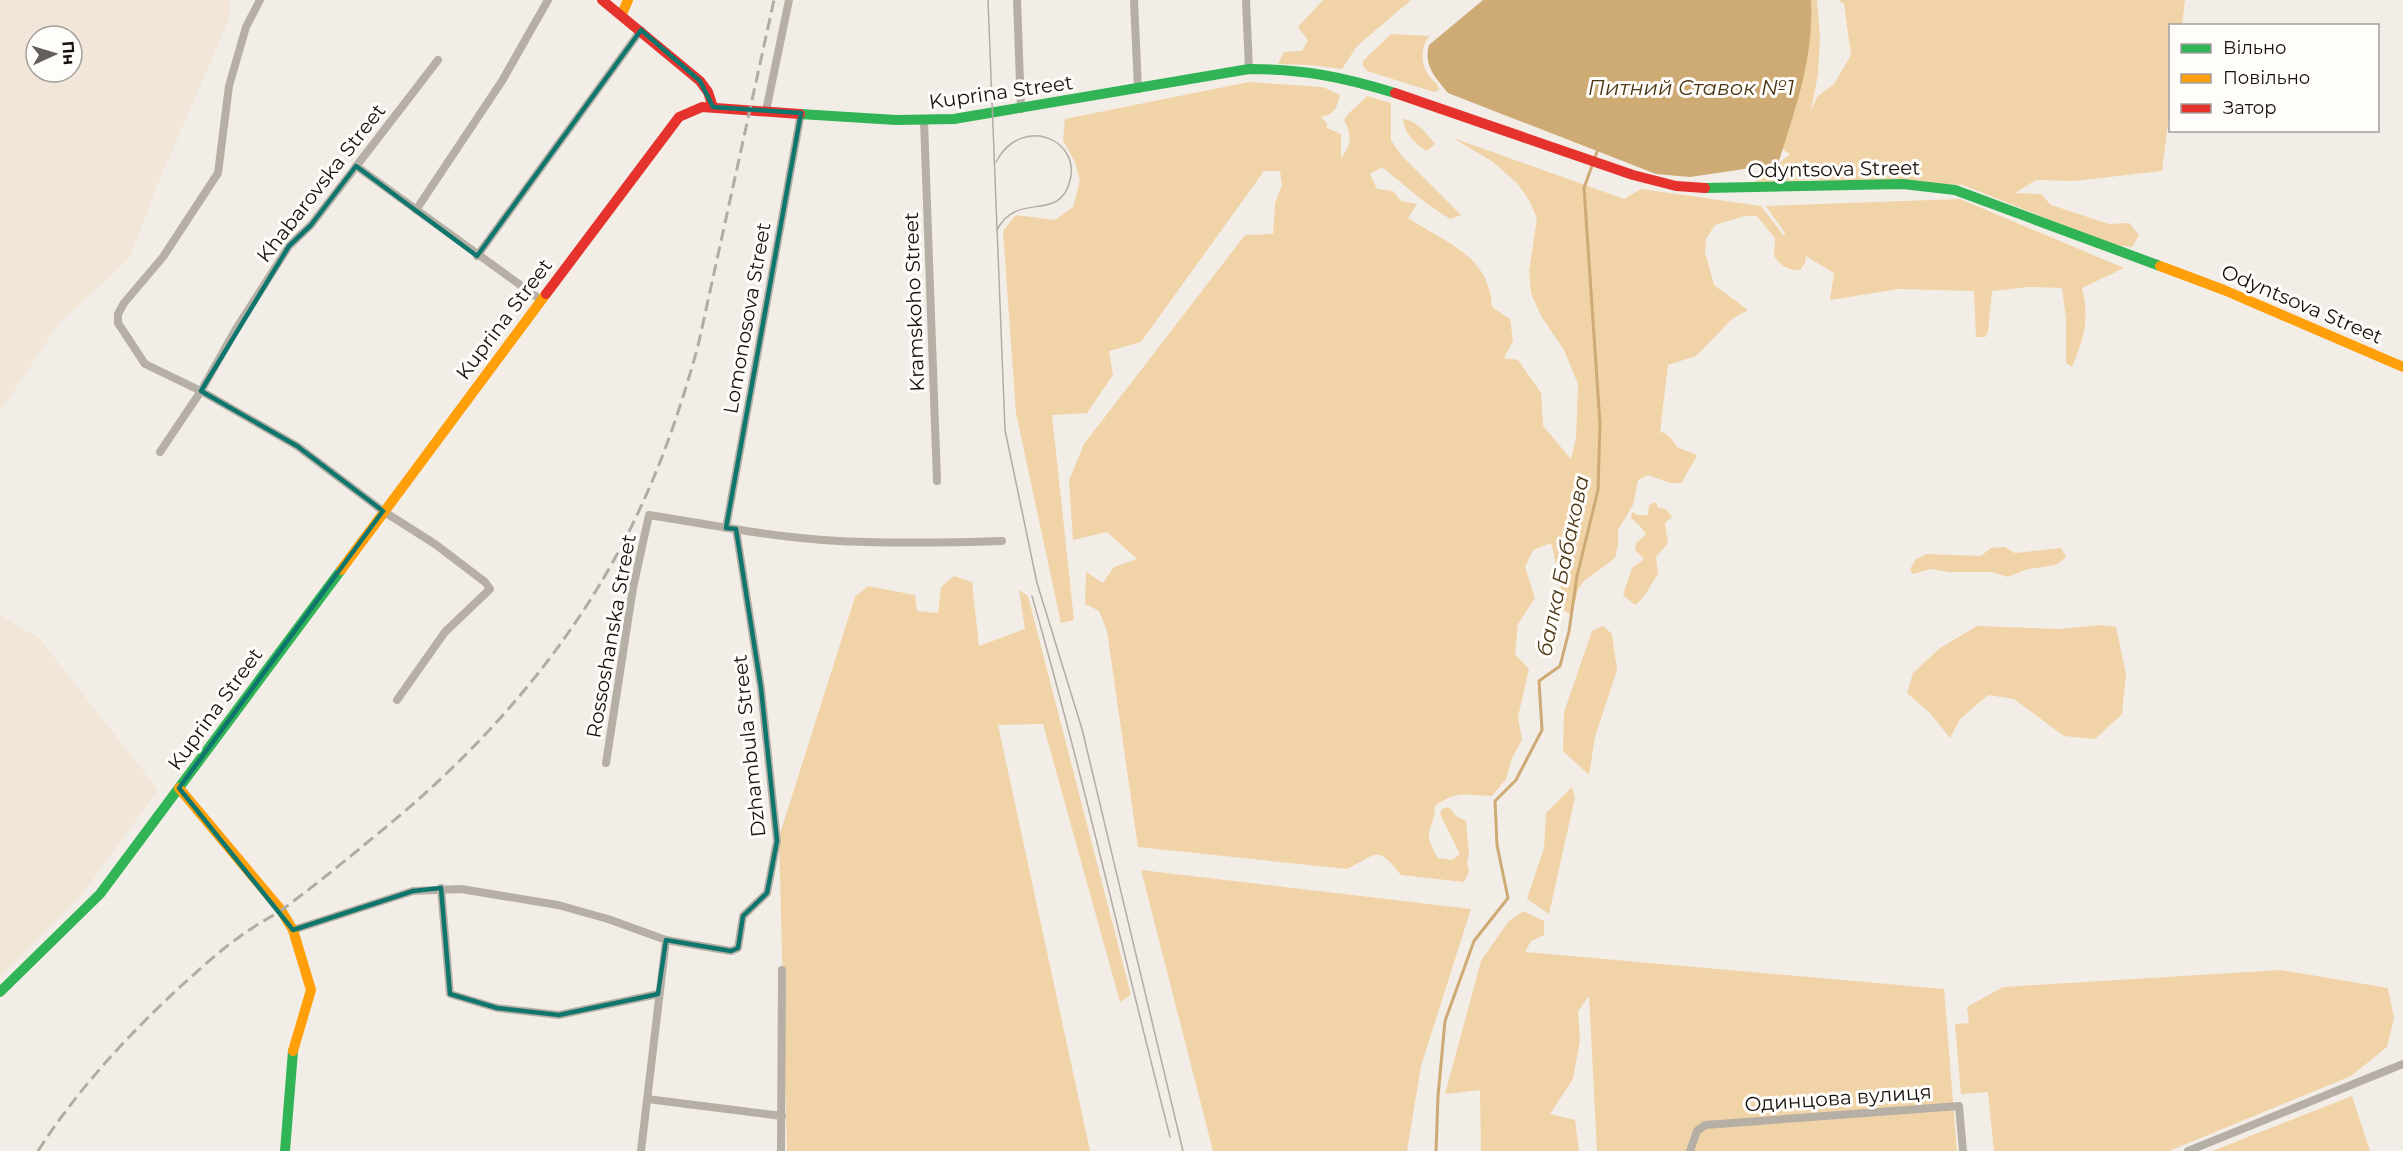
<svg xmlns="http://www.w3.org/2000/svg" width="2403" height="1151" font-family="Montserrat,sans-serif">
	<style>
		.built { fill: #f1e6d8; fill-rule: evenodd }
		.green { fill: #f1d3a8 }
		.water { fill: #ceaa74 }
		.lines { fill: none; stroke-linecap: round; stroke-linejoin: round }
		.stream { stroke: #ceaa74; stroke-width: 3 }
		.street { stroke: #b6afa5; stroke-width: 8 }
		.fast { stroke: #30b455; stroke-width: 10 }
		.slow { stroke: #ff9f0a; stroke-width: 10 }
		.jam { stroke: #e5322d; stroke-width: 10 }
		.tram { stroke: #b2aca4; stroke-width: 1.5 }
		.rail { stroke: #b2aca4; stroke-width: 3; stroke-dasharray: 12 6; stroke-linecap: butt }
		.marked { fill: none; stroke: #0f766e; stroke-width: 4.5; stroke-linejoin: round }
		.labels { text-anchor: middle; stroke-width: 6; stroke-linejoin: round; paint-order: stroke }
		.street-label { font-size: 20px; fill: #16120e; stroke: #fffdfa }
		.water-label { font-size: 21px; font-style: italic; fill: #4c3717; stroke: #fffdfa }
	</style>
	<rect width="100%" height="100%" fill="#f3ede7"/>
	<!-- built -->
	<g class="built">
		<path d="M0,0H230V17L161,176L129,259L60,322L0,412ZM36,36H72V72H36Z"/>
		<polygon points="0,615 39,638 158,790 80,897 0,977"/>
	</g>
	<!-- green -->
	<g class="green">
		<polygon points="1323,0 1411,0 1357,46 1342,69 1310,65 1278,64 1284,52 1302,51 1308,40 1298,27"/>
		<polygon points="1796,0 1817,0 1820,36 1818,74 1811,111 1817,97 1834,84 1851,55 1844,4 1838,0 2185,0 2182,25 2170,26 2170,108 2162,171 2074,181 2036,180 2015,193 2041,194 2051,205 2109,224 2129,223 2139,235 2132,247 2114,245 1963,185 1808,180 1755,184 1755,173 1778,164 1790,154 1782,149"/>
		<path d="M1391,34L1429,36C1420,49 1420,65 1431,78C1435,83 1438,83 1439,90L1434,92L1367,71L1363,66V61Z"/>
		<path d="M1249,82L1323,87L1340,95C1337,108 1334,114 1321,117L1327,123V128L1341,134V158C1352,145 1352,135 1344,120C1350,110 1359,105 1367,96L1391,103V140L1401,155L1461,215L1450,219L1426,203L1382,167L1370,174L1377,189L1393,191L1401,201L1417,204L1408,218C1446,243 1490,256 1492,307L1510,319L1513,341L1504,358L1518,360L1541,393L1543,426L1571,459L1576,438L1578,384L1564,350L1541,316L1531,293L1529,271L1537,218L1529,200L1517,183L1493,162L1453,138L1624,199L1641,189L1761,206L1784,236L1785,233L1766,206L1960,199L2124,268L2082,288C2090,318 2084,339 2072,367L2066,363V319L2062,288L2028,287L1992,291L1988,332L1985,337H1976L1974,291L1898,289L1830,300L1834,273L1806,256L1805,263L1800,270C1787,270 1781,266 1774,256L1775,238L1757,216H1745L1715,225L1706,239L1705,252L1714,285L1748,310L1732,319L1696,356L1668,365L1660,433L1663,432L1670,437L1677,447L1697,455C1693,465 1686,472 1682,483H1670L1648,475L1638,480L1633,505L1618,530V545L1615,558L1584,581L1578,589L1572,615L1563,610L1560,580L1551,543L1533,550L1525,567L1535,598L1518,624L1515,654L1529,669L1518,717L1522,740L1512,758L1506,779L1492,796C1466,796 1458,789 1435,806C1434,834 1420,827 1438,858L1452,860L1460,854L1440,814L1442,809L1449,807L1456,816L1466,821L1469,853L1467,862L1469,872L1464,882L1401,875C1377,845 1379,853 1347,869L1138,847L1107,631L1099,611L1085,604L1086,572L1103,583L1114,567L1137,559L1107,532L1073,540L1069,480L1084,444L1245,235L1273,234L1275,203L1282,185L1280,171H1264L1141,342L1109,351L1113,375L1087,413L1052,415L1074,620L1061,623L1016,413L1003,231L1016,215L1055,220L1073,207L1080,181L1075,162L1063,140L1065,119Z"/>
		<path d="M1403,119C1418,121 1426,133 1435,144L1427,151C1415,144 1404,133 1403,119Z"/>
		<path d="M1656,502L1658,508L1666,509L1672,517L1665,523L1668,543L1656,557L1658,575C1649,585 1646,598 1635,605L1623,595L1632,568L1644,559L1635,550L1636,543L1646,534L1639,525L1631,518L1632,512L1638,515H1648L1649,505Z"/>
		<polygon points="2005,547 2015,553 2061,548 2066,557 2056,565 2028,569 2008,577 1992,572 1949,572 1931,569 1913,574 1910,569 1916,559 1927,554 1981,556 1991,548"/>
		<polygon points="954,576 972,582 979,646 1025,629 1019,590 1028,596 1131,995 1120,1002 1043,724 998,725 1090,1151 787,1151 779,837 855,597 868,586 915,595 917,611 938,613 941,587"/>
		<polygon points="2098,625 2116,627 2126,674 2122,714 2095,739 2064,736 2014,699 1988,695 1960,719 1950,738 1931,714 1907,693 1913,673 1940,648 1977,626 2060,629"/>
		<polygon points="1603,626 1612,634 1617,670 1595,737 1589,775 1563,751 1564,712 1592,631"/>
		<polygon points="1572,787 1575,797 1549,914 1527,899 1544,848 1546,813"/>
		<polygon points="1141,870 1471,909 1421,1066 1407,1151 1213,1151"/>
		<polygon points="1523,911 1544,921 1544,935 1531,941 1525,952 1944,989 1957,1151 1597,1151 1589,996 1578,1011 1580,1040 1573,1079 1550,1114 1575,1120 1579,1151 1481,1151 1480,1090 1445,1094 1481,961 1508,922"/>
		<polygon points="2281,970 2388,988 2394,1018 2387,1047 2351,1076 2169,1151 1994,1151 1988,1092 1961,1094 1955,1024 1969,1023 1967,1007 2003,987"/>
		<polygon points="2352,1096 2370,1151 2212,1151"/>
	</g>
	<!-- water -->
	<path class="water" d="M1483,0H1811C1814,58 1795,110 1778,164L1690,177L1656,174L1448,93C1436,78 1423,66 1429,45Z"/>
	<g class="lines">
		<!-- stream -->
		<polyline class="stream" points="1436,1151 1438,1096 1445,1021 1474,941 1508,898 1497,845 1495,801 1516,780 1542,730 1539,681 1560,666 1569,631 1577,576 1598,490 1600,424 1584,188 1598,149"/>
		<!-- street -->
		<g class="street">
			<polyline points="260,0 246,27 229,86 218,173 163,257 124,303 118,314 118,323 145,364 201,391 297,446 383,511 435,544 485,582 490,589 445,632 397,700"/>
			<polyline points="1017,0 1021,109"/>
			<polyline points="1134,0 1138,89"/>
			<polyline points="1246,0 1249,69"/>
			<polyline points="766,111 789,0"/>
			<polyline points="924,121 937,481"/>
			<polyline points="356,166 541,300"/>
			<polyline points="416,210 502,81 548,0"/>
			<polyline points="477,256 641,30"/>
			<polyline points="160,452 201,391 236,329 289,246 311,225 438,60"/>
			<polyline points="726,528 801,113"/>
			<path d="M606,763L633,588L649,515C707,524 765,536 823,540C883,544 943,543 1002,541"/>
			<polyline points="441,888 450,994 497,1008 559,1015 658,994"/>
			<polyline points="293,930 413,891 461,889 558,905 608,919 666,940 731,951 738,948 743,916 767,893 777,841 761,688 736,529"/>
			<polyline points="647,1099 782,1116"/>
			<polyline points="641,1151 666,940"/>
			<polyline points="781,1151 782,970"/>
			<polyline points="1690,1151 1697,1131 1705,1125 1959,1106 1963,1151"/>
			<polyline points="2188,1151 2403,1064"/>
		</g>
		<!-- fast -->
		<g class="fast">
			<path d="M800,114L896,120L954,119L1249,69C1303,69 1343,77 1395,93"/>
			<polyline points="1705,188 1903,184 1955,190 2160,266"/>
			<polyline points="0,992 100,894 341,570"/>
			<polyline points="285,1151 293,1051"/>
		</g>
		<!-- slow -->
		<g class="slow">
			<polyline points="622,14 628,0"/>
			<polyline points="2160,266 2224,290 2403,367"/>
			<polyline points="341,570 546,294"/>
			<polyline points="179,788 281,910 293,930 311,990 293,1051"/>
		</g>
		<!-- jam -->
		<g class="jam">
			<polyline points="602,0 700,81 708,92 713,107"/>
			<polyline points="1395,93 1633,175 1676,186 1705,188"/>
			<polyline points="546,294 679,117 702,107 800,114"/>
		</g>
		<!-- tram -->
		<g class="tram">
			<polyline points="988,0 1005,430 1037,583 1082,729 1183,1151"/>
			<path d="M996,162C1022,113 1084,140 1069,184C1057,222 1017,191 997,230"/>
			<path d="M1032,596C1083,775 1124,957 1170,1137"/>
		</g>
		<!-- rail -->
		<path class="rail" d="M38,1151C77,1090 128,1035 181,986C199,970 218,952 238,938C252,927 268,919 283,909C314,886 345,861 375,836C487,746 584,634 643,502C666,452 683,400 698,346L774,0"/>
	</g>
	<!-- marked area -->
	<path class="marked" d="M641,30L700,81L713,107L801,113L726,528L736,529L761,688L777,841L767,893L743,916L738,948L731,951L666,940L658,994L559,1015L497,1008L450,994L441,888L413,891L293,930L179,788L383,511L297,446L201,391L289,246L311,225L356,166L477,256Z"/>
	<g class="labels">
		<!-- street labels -->
		<g class="street-label">
			<text transform="translate(1001 92) rotate(-8)" y="7">Kuprina Street</text>
			<text transform="translate(1834 169) rotate(-1)" y="7">Odyntsova Street</text>
			<text transform="translate(321 183) rotate(-52)" y="7">Khabarovska Street</text>
			<text transform="translate(914 302) rotate(-92)" y="7">Kramskoho Street</text>
			<text transform="translate(2302 304) rotate(23)" y="7">Odyntsova Street</text>
			<text transform="translate(747 318) rotate(-80)" y="7">Lomonosova Street</text>
			<text transform="translate(504 319) rotate(-53)" y="7">Kuprina Street</text>
			<text transform="translate(611 636) rotate(-80)" y="7">Rossoshanska Street</text>
			<text transform="translate(215 709) rotate(-54)" y="7">Kuprina Street</text>
			<text transform="translate(749 746) rotate(-96)" y="7">Dzhambula Street</text>
			<text transform="translate(1838 1098) rotate(-4)" y="7">Одинцова вулиця</text>
		</g>
		<!-- water labels -->
		<g class="water-label">
			<text x="1691" y="95">Питний Ставок №1</text>
			<text transform="translate(1563 566) rotate(-78)" y="7">балка Бабакова</text>
		</g>
	</g>
	<!-- legend -->
	<rect x="2169" y="24" width="210" height="108" fill="#fffdfa" stroke="#a29f9c" stroke-width="1.5"/>
	<rect x="2181" y="44" width="30" height="9" fill="#30b455" stroke="#a29f9c" stroke-width="1.5"/>
	<text x="2223" y="54" font-size="18" fill="#16120e">Вільно</text>
	<rect x="2181" y="74" width="30" height="9" fill="#ff9f0a" stroke="#a29f9c" stroke-width="1.5"/>
	<text x="2223" y="84" font-size="18" fill="#16120e">Повільно</text>
	<rect x="2181" y="104" width="30" height="9" fill="#e5322d" stroke="#a29f9c" stroke-width="1.5"/>
	<text x="2223" y="114" font-size="18" fill="#16120e">Затор</text>
	<!-- north arrow -->
	<g transform="translate(54 54) rotate(86)"><circle r="28" fill="#fffdfa" stroke="#a29f9c" stroke-width="1.5"/>
	<path d="M0-4.5L10 22L0 15L-10 22Z" fill="#635f5a"/>
	<text y="-9" font-size="16" font-weight="bold" text-anchor="middle" fill="#16120e">Пн</text>
	</g>
</svg>
